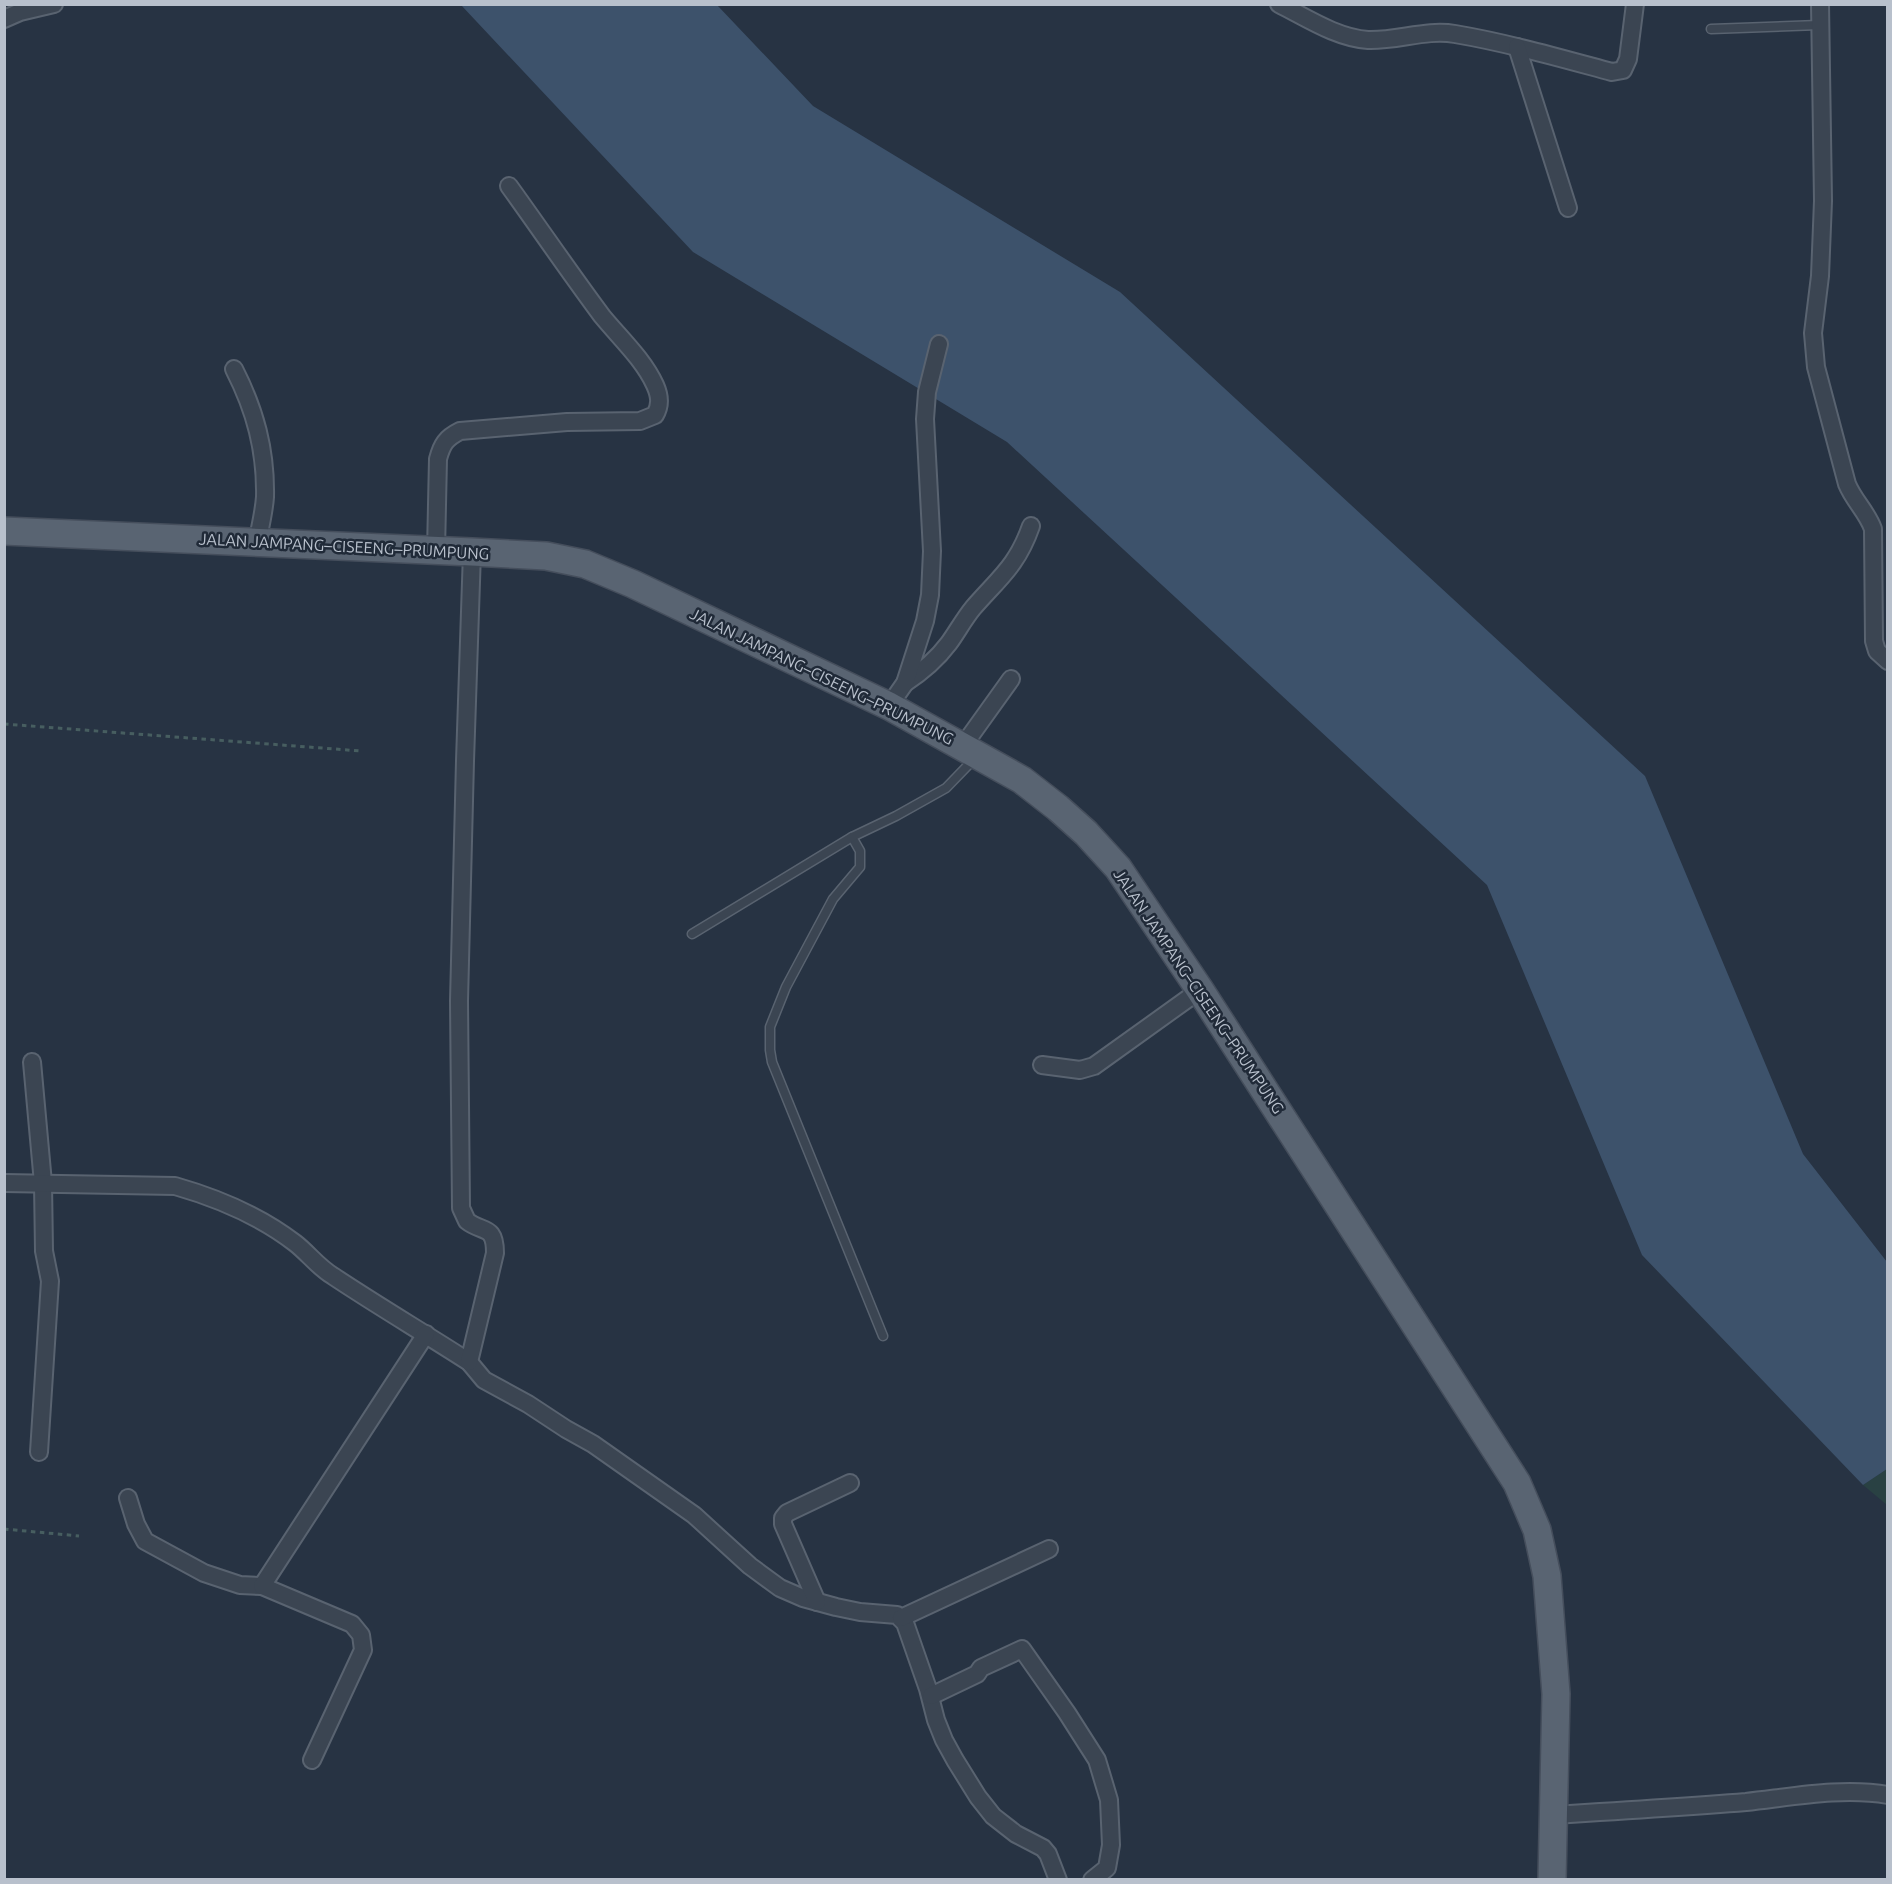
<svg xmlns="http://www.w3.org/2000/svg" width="1892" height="1884" font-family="Ubuntu,sans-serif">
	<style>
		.green { fill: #294143 }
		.water { fill: #3d526b }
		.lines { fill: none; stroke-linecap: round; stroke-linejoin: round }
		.service-casing { stroke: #596370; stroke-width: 11 }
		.minor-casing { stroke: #596370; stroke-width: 20 }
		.primary-casing { stroke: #454e5c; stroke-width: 30 }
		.path { stroke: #475e60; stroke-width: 3; stroke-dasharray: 4.5 4.5; stroke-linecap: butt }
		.service { stroke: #3b4552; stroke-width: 8 }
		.minor { stroke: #3b4552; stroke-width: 16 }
		.primary { stroke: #596472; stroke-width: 27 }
		.labels { text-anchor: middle; stroke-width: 5; stroke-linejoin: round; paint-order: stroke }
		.street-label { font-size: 16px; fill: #b8c0cc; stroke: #202a38 }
	</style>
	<rect width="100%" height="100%" fill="#273343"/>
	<!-- green -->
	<polygon class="green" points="1887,1469 1887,1505 1863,1485"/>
	<!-- water -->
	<polygon class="water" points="461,5 717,5 813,106 1120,292 1645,776 1803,1154 1887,1262 1887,1469 1863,1485 1642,1255 1487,885 1007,442 693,252"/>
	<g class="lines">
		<!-- service casing -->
		<g class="service-casing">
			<g id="service">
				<polyline points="1711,29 1819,25"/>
				<polyline points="852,837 860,851 860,867 833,899 786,987 770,1027 770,1050 772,1062 883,1336"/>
				<polyline points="692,934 852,837 896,816 946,788 976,757"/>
			</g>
		</g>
		<!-- minor casing -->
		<g class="minor-casing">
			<g id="minor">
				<path d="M1279,4C1307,18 1337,38 1368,40C1398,41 1426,29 1455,34C1508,43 1560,58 1612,72L1623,70L1628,59L1635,4"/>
				<path d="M1820,4L1823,201L1820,276L1813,333L1816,367L1847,484C1854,501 1867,512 1873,529L1874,641L1877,651L1888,661"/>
				<polyline points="4,19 20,12 54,4"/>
				<polyline points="1517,47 1568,208"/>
				<path d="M234,369C255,410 266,450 265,497C264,512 260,528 257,543"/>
				<path d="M436,551L438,459C442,444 446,438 460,431L567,422L640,421L655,415C661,405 660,396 655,385C643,359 620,338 602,316C570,273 540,229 509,186"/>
				<path d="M905,683C922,672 937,659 949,643C957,632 964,619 973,608C999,578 1017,566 1031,526"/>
				<polyline points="889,706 905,683 925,621 930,595 932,551 925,419 927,392 939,344"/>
				<polyline points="963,746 1011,679"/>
				<polyline points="32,1062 43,1183 44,1251 50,1281 39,1452"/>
				<polyline points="1042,1065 1080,1070 1094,1066 1200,990"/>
				<path d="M4,1183L175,1186C217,1198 260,1216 295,1243C308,1253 318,1267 333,1276C378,1306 424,1333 469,1362L484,1380L528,1404L566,1429L593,1444L694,1515L750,1566L780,1588L803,1598L836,1607L860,1612L897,1615L905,1623L928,1689L936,1720L944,1740L955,1760L978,1797L993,1816L1016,1834L1043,1848L1048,1854L1058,1880"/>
				<path d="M469,1362L495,1253C495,1224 482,1233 467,1221L461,1208L459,1001L465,761L472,552"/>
				<polyline points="128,1498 136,1524 145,1541 204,1573 240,1585 262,1586"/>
				<polyline points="817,1602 783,1524 783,1518 787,1513 850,1483"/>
				<polyline points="901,1618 1049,1549"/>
				<polyline points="931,1696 977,1674 981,1668 1022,1649 1067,1713 1097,1760 1109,1800 1111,1845 1107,1868 1092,1880"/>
				<polyline points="312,1760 363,1650 361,1635 352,1624 262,1586 426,1334"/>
				<path d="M1554,1815C1618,1811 1682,1807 1746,1802C1792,1797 1842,1787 1888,1795"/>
			</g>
		</g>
		<!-- primary casing -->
		<g class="primary-casing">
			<polyline id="primary" points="4,531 472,552 546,556 585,564 633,584 889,706 1022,780 1058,808 1086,833 1118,868 1200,990 1517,1483 1537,1530 1547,1576 1556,1694 1552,1880"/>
		</g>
		<!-- path -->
		<g class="path">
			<polyline points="4,724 361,751"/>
			<polyline points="4,1529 79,1536"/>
		</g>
		<!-- service -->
		<use href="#service" class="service"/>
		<!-- minor -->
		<use href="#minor" class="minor"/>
		<!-- primary -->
		<use href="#primary" class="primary"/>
	</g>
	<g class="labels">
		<!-- street labels -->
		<g class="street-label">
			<text transform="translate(344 546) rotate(3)" y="6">JALAN JAMPANG–CISEENG–PRUMPUNG</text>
			<text transform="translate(822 676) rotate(26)" y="6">JALAN JAMPANG–CISEENG–PRUMPUNG</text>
			<text transform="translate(1199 991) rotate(56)" y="6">JALAN JAMPANG–CISEENG–PRUMPUNG</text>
		</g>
	</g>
	<!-- border -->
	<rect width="1892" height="1884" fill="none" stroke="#b8c0cc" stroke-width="12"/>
</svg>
